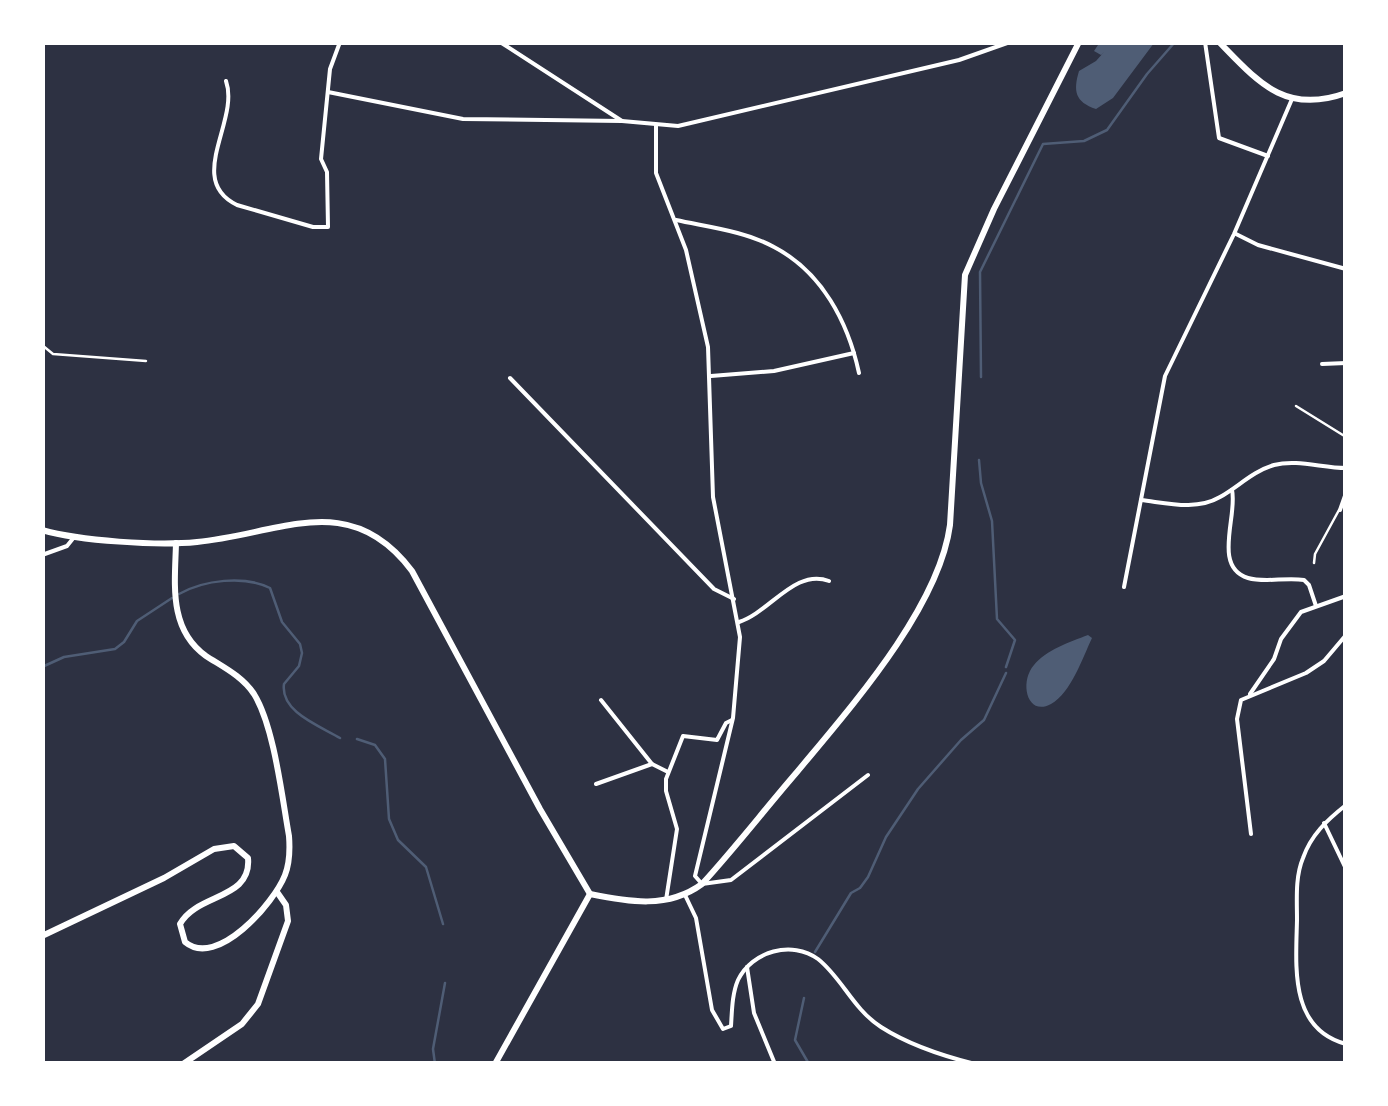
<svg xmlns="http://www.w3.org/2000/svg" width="1388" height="1106" font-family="Merriweather,serif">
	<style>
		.water { fill: #4f5d75 }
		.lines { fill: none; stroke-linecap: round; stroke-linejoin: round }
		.stream { stroke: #4f5d75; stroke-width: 2.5 }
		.path { stroke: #fff; stroke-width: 2.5 }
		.service { stroke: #fff; stroke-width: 2.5 }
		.minor { stroke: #fff; stroke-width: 4 }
		.secondary { stroke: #fff; stroke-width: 6 }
	</style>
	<rect width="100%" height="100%" fill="#2d3142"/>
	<!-- water -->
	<g class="water">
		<path d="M1100,42L1154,43L1113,98L1096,109C1075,102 1073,91 1079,71L1096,61L1104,52L1101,55L1094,51Z"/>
		<path d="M1088,635L1092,638C1083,657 1071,693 1051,704C1027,717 1019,682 1034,665C1046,650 1070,642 1088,635Z"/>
	</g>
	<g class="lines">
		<!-- stream -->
		<g class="stream">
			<polyline points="981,377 980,272 1043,144 1084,141 1107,130 1147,74 1175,42"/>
			<polyline points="979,460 981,483 992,521 997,619 1015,640 1006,667"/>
			<path d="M179,594C204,580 244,575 270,588L282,622L300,644L302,653L299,666L284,684C280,712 320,726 340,738"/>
			<polyline points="42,667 64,657 115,649 124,642 137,621 172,598"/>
			<polyline points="357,739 375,745 385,759 389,819 398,840 426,867 443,924"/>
			<polyline points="815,952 851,893 860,888 868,877 886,837 918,789 961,740 984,720 1006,673"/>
			<polyline points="804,998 795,1040 809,1064"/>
			<polyline points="435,1064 433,1049 445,983"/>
		</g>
		<!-- path -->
		<polyline class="path" points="1296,406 1346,437"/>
		<!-- service -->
		<g class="service">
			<polyline points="42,345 53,354 146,361"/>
			<polyline points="1314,563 1315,554 1339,510"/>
		</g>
		<!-- minor -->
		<g class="minor">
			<polyline points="500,42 622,121"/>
			<polyline points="1205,42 1219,138 1268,156"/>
			<path d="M226,81C240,121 185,180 237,205L313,227H328L327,172L321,159L330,69L340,42"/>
			<polyline points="328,92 463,119 622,121 678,126 959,60 1010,42"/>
			<polyline points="656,126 656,173 686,250 708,347 713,497 740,637 733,718 695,876 702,884 731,880 868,775"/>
			<path d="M676,220C708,227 745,231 774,247C822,272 848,322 859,373"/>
			<polyline points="1236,234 1258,245 1346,269"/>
			<polyline points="1322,364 1346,363"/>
			<polyline points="711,376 774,371 854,353"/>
			<polyline points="510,378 714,589 734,599"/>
			<path d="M1232,490C1238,515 1212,567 1248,578C1265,583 1286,577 1304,580L1309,585L1316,606"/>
			<path d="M1141,500C1167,503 1196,511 1220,497C1238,487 1253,471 1274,465C1297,459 1322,468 1346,468"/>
			<polyline points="1340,510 1346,493"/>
			<polyline points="42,555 67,546 75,536"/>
			<polyline points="1124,587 1165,376 1234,234 1292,99"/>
			<path d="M739,622C770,612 795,568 829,581"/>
			<polyline points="1250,694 1274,659 1281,639 1301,612 1346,596"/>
			<polyline points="652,764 668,772"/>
			<polyline points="596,784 652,764 601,700"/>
			<path d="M1346,805C1327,820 1311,835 1303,858C1295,877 1297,900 1297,920C1296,966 1289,1029 1346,1044"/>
			<polyline points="1324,823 1346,869"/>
			<polyline points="1251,834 1237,719 1241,700 1306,673 1324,661 1346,635"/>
			<path d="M685,895L696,918L712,1010L723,1029L731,1026C732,1011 732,994 738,980C752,951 792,940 818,959C842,978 853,1009 881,1027C909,1045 943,1056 975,1064"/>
			<polyline points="666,900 677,829 666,791 666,779 683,736 717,740 726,723 732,720"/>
			<polyline points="747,967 754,1013 775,1064"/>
		</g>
		<!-- secondary -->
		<g class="secondary">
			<path d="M1219,42C1258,82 1285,115 1346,93"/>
			<path d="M42,530C80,541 158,546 197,542C280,534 350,488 412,571L540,809L590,894"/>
			<path d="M590,894C629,902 668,909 702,884C735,848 765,809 797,772C850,708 939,608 950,525L965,275L994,209L1079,42"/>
			<path d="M42,936L164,878L214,849L234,846L248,858C252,900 197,893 180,924L185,942C217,969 274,903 285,875C290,862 290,849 289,836C282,797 274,726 254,694C242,676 223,667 206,656C168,629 175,583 176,543"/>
			<polyline points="183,1064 242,1024 258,1004 288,921 286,905 277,892"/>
			<polyline points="495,1064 590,894"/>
		</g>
	</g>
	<!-- border -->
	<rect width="1388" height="1106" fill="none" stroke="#ffffff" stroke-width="90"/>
</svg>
